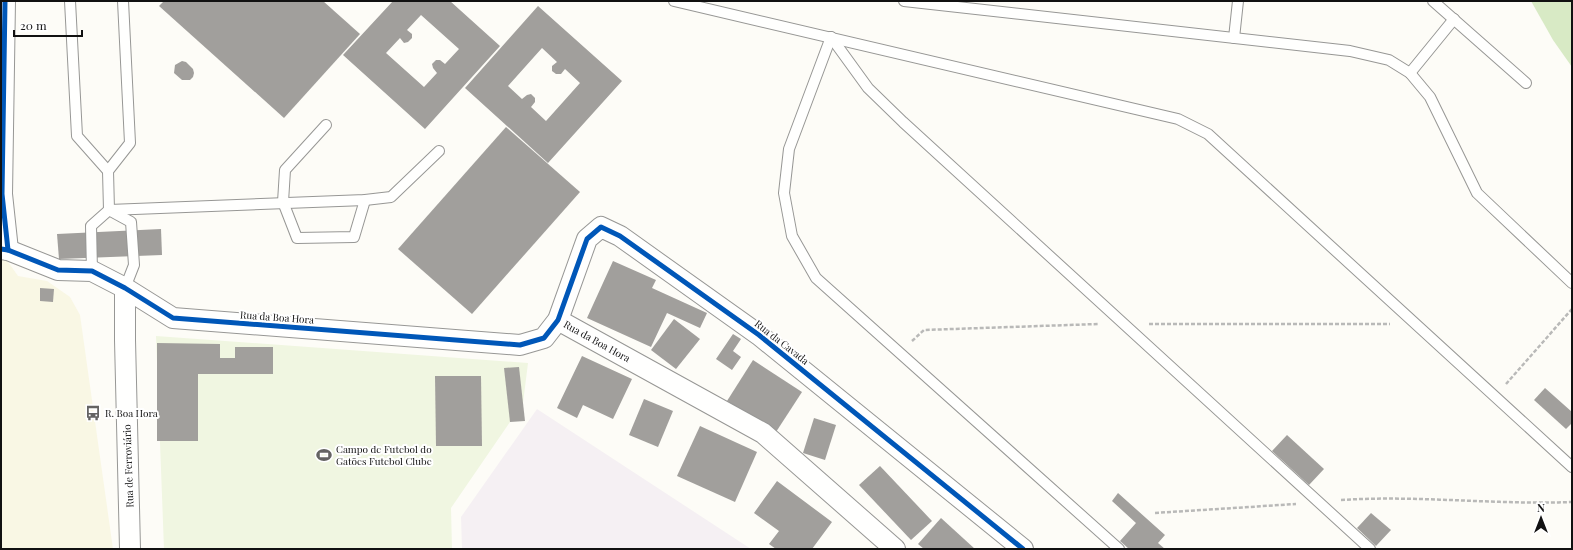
<svg xmlns="http://www.w3.org/2000/svg" width="1573" height="550" font-family="'Playfair Display',serif">
	<style>
		.industrial { fill: #f5f0f3 }
		.farmland { fill: #f9f7e4 }
		.forest { fill: #d8eac5 }
		.pitch { fill: #f0f6e1 }
		.building { fill: #a19f9c; fill-rule: evenodd }
		.lines { fill: none; stroke-linecap: round; stroke-linejoin: round }
		.service-casing { stroke: #979795; stroke-width: 12 }
		.minor-casing { stroke: #979795; stroke-width: 22 }
		.path { stroke: #b9b9b8; stroke-width: 2.5; stroke-dasharray: 4 2; stroke-linecap: butt }
		.service { stroke: #fffffe; stroke-width: 10 }
		.minor { stroke: #fffffe; stroke-width: 20 }
		.cycleway-casing { stroke: #fff; stroke-width: 8 }
		.cycleway { stroke: #0057b8; stroke-width: 5 }
		.labels { text-anchor: middle; stroke-width: 4; stroke-linejoin: round; paint-order: stroke }
		.street-label { font-size: 10px; fill: #111; stroke: #fff }
		.poi-label { font-size: 10px; fill: #111; stroke: #fff; text-anchor: start }
	</style>
	<rect width="100%" height="100%" fill="#fdfcf7"/>
	<!-- industrial -->
	<polygon class="industrial" points="537,409 751,549 462,549 461,517"/>
	<!-- farmland -->
	<polygon class="farmland" points="1,252 18,276 47,281 70,297 80,315 113,549 1,549"/>
	<!-- forest -->
	<polygon class="forest" points="1531,1 1572,1 1572,67 1553,40"/>
	<!-- pitch -->
	<polygon class="pitch" points="156,336 528,363 523,403 451,508 452,549 164,549"/>
	<!-- building -->
	<g class="building">
		<polygon points="164,1 323,1 360,34 284,118 159,6"/>
		<path d="M393,1H450L500,46L425,129L343,55ZM421,15L459,49L445,64L440,60H436L432,64L433,68L437,73L424,87L386,53L400,38L404,43L408,42L412,38V34L407,30Z"/>
		<path d="M538,6L622,81L548,163L465,88ZM542,48L557,62L552,66V71L556,74H561L565,69L580,83L546,121L531,107L535,102V98L531,94L527,95L522,99L508,86Z"/>
		<polygon points="182,61 186,62 193,69 194,73 193,77 190,80 182,80 174,73 175,65"/>
		<polygon points="506,127 580,192 472,314 398,249"/>
		<polygon points="161,229 162,255 59,259 57,234"/>
		<polygon points="613,261 656,280 652,288 707,313 700,328 667,313 651,347 587,318"/>
		<polygon points="40,288 54,289 53,302 40,301"/>
		<polygon points="674,319 700,339 676,369 651,350"/>
		<polygon points="733,334 741,339 733,351 741,357 732,370 716,359"/>
		<polygon points="157,343 220,344 220,358 235,358 235,347 273,347 273,374 198,374 198,441 157,441"/>
		<polygon points="582,356 632,379 613,419 583,405 577,418 557,408"/>
		<polygon points="753,360 802,392 776,432 727,401"/>
		<polygon points="519,367 525,421 510,422 504,368"/>
		<polygon points="435,376 481,376 482,446 436,446"/>
		<polygon points="1545,388 1572,412 1572,423 1566,429 1534,400"/>
		<polygon points="644,399 673,411 658,447 629,435"/>
		<polygon points="814,418 836,425 825,460 803,453"/>
		<polygon points="700,426 757,452 735,502 677,476"/>
		<polygon points="1287,435 1324,469 1309,485 1272,451"/>
		<polygon points="880,466 932,521 911,540 859,485"/>
		<polygon points="777,481 832,522 812,549 789,549 787,548 786,549 776,549 769,544 779,531 754,513"/>
		<polygon points="1118,493 1165,535 1158,543 1165,549 1129,549 1120,541 1136,523 1112,501"/>
		<polygon points="1371,513 1391,530 1376,546 1357,528"/>
		<polygon points="941,518 975,549 924,549 918,544"/>
	</g>
	<g class="lines">
		<!-- service casing -->
		<g class="service-casing">
			<g id="service">
				<polyline points="70,1 77,136 108,171"/>
				<polyline points="674,1 1178,119 1208,134 1572,467"/>
				<polyline points="904,1 1350,51 1389,60 1410,73 1430,97 1477,193 1572,283"/>
				<polyline points="1433,1 1526,83"/>
				<polyline points="831,37 868,88 903,122 1370,549"/>
				<polyline points="831,37 789,149 784,193 792,236 816,278 1119,549"/>
				<polyline points="1234,38 1238,1"/>
				<polyline points="1410,73 1454,19"/>
				<polyline points="326,125 285,170 283,202 297,238 354,237 365,200"/>
				<polyline points="109,210 108,171 130,143 123,1"/>
				<polyline points="109,210 131,222 134,265 125,288"/>
				<polyline points="92,271 91,226 109,210 365,200 391,197 439,151"/>
			</g>
		</g>
		<!-- minor casing -->
		<g class="minor-casing">
			<g id="minor">
				<polyline points="5,1 2,194 8,250"/>
				<polyline points="1,249 8,250 58,270 92,271 125,288 173,318 520,345 544,338 558,320 587,239 601,227 620,236 759,335 1023,549"/>
				<polyline points="125,288 125,340 130,549"/>
				<polyline points="558,320 763,433 895,549"/>
			</g>
		</g>
		<!-- path -->
		<g class="path">
			<polyline points="1149,324 1390,324"/>
			<polyline points="912,341 924,330 1098,324"/>
			<polyline points="1506,384 1572,309"/>
			<path d="M1341,500C1418,495 1495,505 1572,502"/>
			<polyline points="1155,513 1296,504"/>
		</g>
		<!-- service -->
		<use href="#service" class="service"/>
		<!-- minor -->
		<use href="#minor" class="minor"/>
		<!-- cycleway casing -->
		<g class="cycleway-casing">
			<g id="cycleway">
				<polyline points="5,1 2,194 8,250"/>
				<polyline points="1,249 8,250 58,270 92,271 125,288 173,318 520,345 544,338 558,320 587,239 601,227 620,236 759,335 1023,549"/>
			</g>
		</g>
		<!-- cycleway -->
		<use href="#cycleway" class="cycleway"/>
	</g>
	<!-- icons -->
	<defs>
		<g id="bus-bare" transform="scale(1.2)"><path d="M-5-6H5V4H4V6H2V4H-2V6H-4V4H-5ZM-3.5-4V0h7V-4ZM-3.5 1.2v1.5H-2V1.2ZM2 1.2v1.5H3.5V1.2Z" fill="#646362" stroke="#fff" stroke-width="2.5" paint-order="stroke"/></g>
		<g id="stadium-bare" transform="scale(1.2)"><path d="M0-5a6.5 5 0 1 0 0 10a6.5 5 0 1 0 0-10ZM-3.5-1.8h7v3.6h-7Z" fill="#646362" stroke="#fff" stroke-width="2.5" paint-order="stroke"/></g>
	</defs>
	<g fill-rule="evenodd">
		<use href="#bus-bare" x="93" y="413"/>
		<use href="#stadium-bare" x="324" y="455"/>
	</g>
	<g class="labels">
		<!-- street labels -->
		<g class="street-label">
			<text transform="translate(277 317) rotate(4)" y="4">Rua da Boa Hora</text>
			<text transform="translate(597 341) rotate(29)" y="4">Rua da Boa Hora</text>
			<text transform="translate(782 342) rotate(38)" y="4">Rua da Cavada</text>
			<text transform="translate(128 466) rotate(-92)" y="4">Rua de Ferroviário</text>
		</g>
		<!-- poi labels -->
		<g class="poi-label">
			<text x="105" y="417">R. Boa Hora</text>
			<text x="336" y="453">Campo de Futebol do<tspan x="336" dy="12">Gatões Futebol Clube</tspan></text>
		</g>
	</g>
	<!-- border -->
	<rect width="1573" height="550" fill="none" stroke="#111111" stroke-width="4"/>
	<!-- north arrow -->
	<g transform="translate(1541 518)" stroke="#ffffff" stroke-width="3" paint-order="stroke">
	<path d="M0-3L7 15L0 10L-7 15Z" fill="#111111"/>
	<text y="-6" font-size="11" font-weight="bold" text-anchor="middle" fill="#111111">N</text>
	</g>
	<!-- scale -->
	<path d="M14 30v6h68v-6" fill="none" stroke="#111111" stroke-width="2"/>
	<text x="20" y="30" font-size="12" fill="#111111" stroke="#ffffff" stroke-width="3" paint-order="stroke">20 m</text>
</svg>
